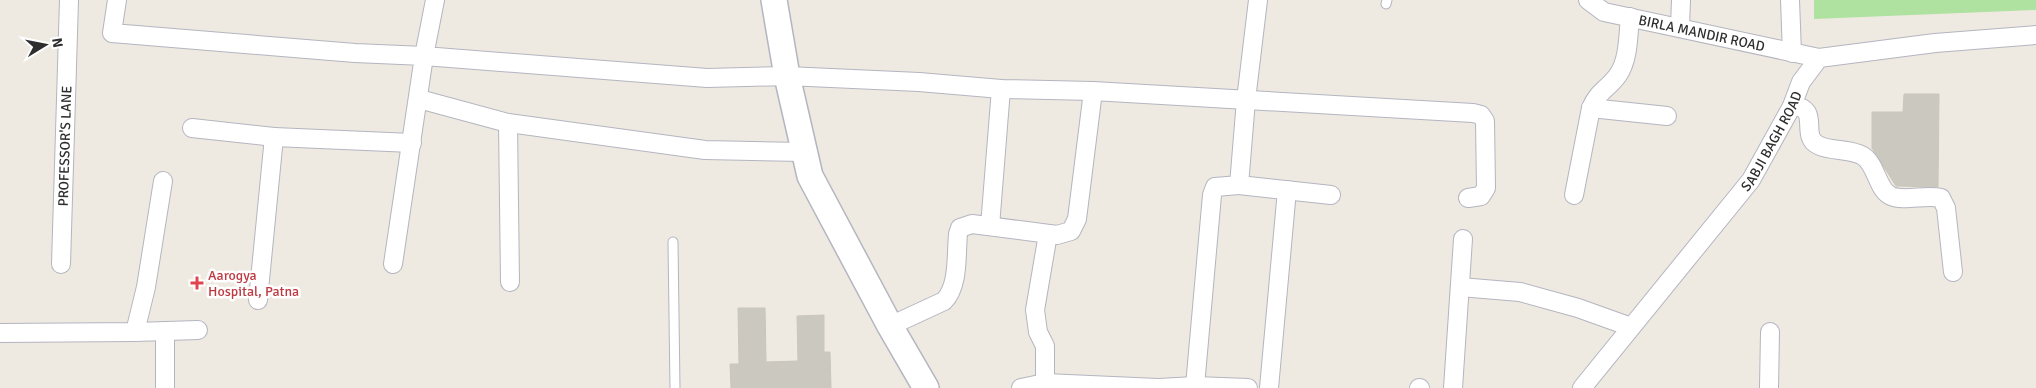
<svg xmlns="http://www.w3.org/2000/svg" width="2036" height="388" font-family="Signika,sans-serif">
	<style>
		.green { fill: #afe1a1 }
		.building { fill: #cac8bf; stroke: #cac6bb }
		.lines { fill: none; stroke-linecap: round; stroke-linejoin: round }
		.lane-casing { stroke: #b4b5c0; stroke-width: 11 }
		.street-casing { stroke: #b4b5c0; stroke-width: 20 }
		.secondary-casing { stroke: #b4b5c0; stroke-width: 28 }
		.lane { stroke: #fff; stroke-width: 9 }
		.street { stroke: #fff; stroke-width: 18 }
		.secondary { stroke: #fff; stroke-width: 25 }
		.health-dot { fill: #e0444e; stroke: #fff; stroke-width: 2 }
		.labels { text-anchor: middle; stroke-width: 5; stroke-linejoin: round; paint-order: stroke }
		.street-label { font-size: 14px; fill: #2e2e2e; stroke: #fff }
		.health-label { font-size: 14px; fill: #be3a42; stroke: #fff; text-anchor: start }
	</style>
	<rect width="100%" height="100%" fill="#eeeae1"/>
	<!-- green -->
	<polygon class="green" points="1814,0 2036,0 2036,10 1814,19"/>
	<!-- building -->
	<g class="building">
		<polygon points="1904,94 1939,94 1938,187 1896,186 1872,148 1872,112 1903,112"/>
		<polygon points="738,308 765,308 766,362 798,361 797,316 824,315 824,352 830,352 831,388 731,388 730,364 739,364"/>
	</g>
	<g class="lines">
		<!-- lane casing -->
		<g class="lane-casing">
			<g id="lane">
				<polyline points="1386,4 1387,0"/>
				<polyline points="673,242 675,388"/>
			</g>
		</g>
		<!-- street casing -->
		<g class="street-casing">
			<g id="street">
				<polyline points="117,0 112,33 355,53 424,56 393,264"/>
				<polyline points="435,0 424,56 707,78 787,76 919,82 1001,89 1093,91 1473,113 1481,115 1485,121 1486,188 1481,196 1468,198"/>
				<path id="s1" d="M1588,0L1604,12L1819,58"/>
				<polyline points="1790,0 1792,53"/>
				<polyline points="1680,27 1681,0"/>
				<polyline points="419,99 508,123 705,150 804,152"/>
				<path d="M1792,106C1822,107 1799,136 1818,145C1831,152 1850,148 1863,156C1877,165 1877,190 1891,196C1905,202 1925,194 1941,198L1946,208L1953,272"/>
				<polyline points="1591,108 1667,116"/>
				<polyline points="508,123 510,282"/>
				<polyline points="192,128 274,137"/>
				<polyline points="1239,185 1331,195"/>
				<path d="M1574,195L1591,108C1598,91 1608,89 1618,75C1629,59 1628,35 1630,17"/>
				<polyline points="990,226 1001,89"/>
				<path id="s2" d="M61,264L69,0"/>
				<polyline points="1460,287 1520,292 1578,308 1631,327"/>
				<polyline points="258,300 274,137 412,143"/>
				<path d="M890,326L944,301C959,286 956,255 958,234L960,228L972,224L1057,235L1071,231L1077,219L1093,91"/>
				<polyline points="135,332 198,330"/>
				<polyline points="0,333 135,332 146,287 163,181"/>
				<polyline points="1045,383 1045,346 1038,332 1035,310 1048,234"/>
				<polyline points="1195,386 1212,195 1215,187 1239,185 1246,100 1258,0"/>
				<polyline points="165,388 165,331"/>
				<polyline points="1021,388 1045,383 1158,388"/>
				<polyline points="1159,388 1195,386 1248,388"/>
				<polyline points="1269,388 1287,190"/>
				<polyline points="1419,388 1420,388"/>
				<polyline points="1453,388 1463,239"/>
				<path id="s3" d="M1582,388L1751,180L1792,106L1801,82L1819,58L1935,43L2036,35"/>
				<polyline points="1769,388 1770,332"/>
			</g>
		</g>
		<!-- secondary casing -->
		<g class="secondary-casing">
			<polyline id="secondary" points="774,0 787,76 810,176 890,326 926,388"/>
		</g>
		<!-- lane -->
		<use href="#lane" class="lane"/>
		<!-- street -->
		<use href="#street" class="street"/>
		<!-- secondary -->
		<use href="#secondary" class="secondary"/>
	</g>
	<!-- markers -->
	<path class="health-dot" d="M194.5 275.5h5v5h5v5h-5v5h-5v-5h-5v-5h5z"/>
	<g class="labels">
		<!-- street labels -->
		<g class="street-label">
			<text dy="5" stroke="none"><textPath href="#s1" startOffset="120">BIRLA MANDIR ROAD</textPath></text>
			<text dy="5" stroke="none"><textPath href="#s3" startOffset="312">SABJI BAGH ROAD</textPath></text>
			<text dy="5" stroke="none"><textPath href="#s2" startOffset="118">PROFESSOR'S LANE</textPath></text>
		</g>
		<!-- health labels -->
		<g class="health-label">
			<text x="208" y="280">Aarogya<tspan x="208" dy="16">Hospital, Patna</tspan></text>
		</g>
	</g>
	<!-- north arrow -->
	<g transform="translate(45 45) rotate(80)" stroke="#ffffff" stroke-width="4" paint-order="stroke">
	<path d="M0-4L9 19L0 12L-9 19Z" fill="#2e2e2e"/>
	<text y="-8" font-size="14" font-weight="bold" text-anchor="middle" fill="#2e2e2e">N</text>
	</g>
</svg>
